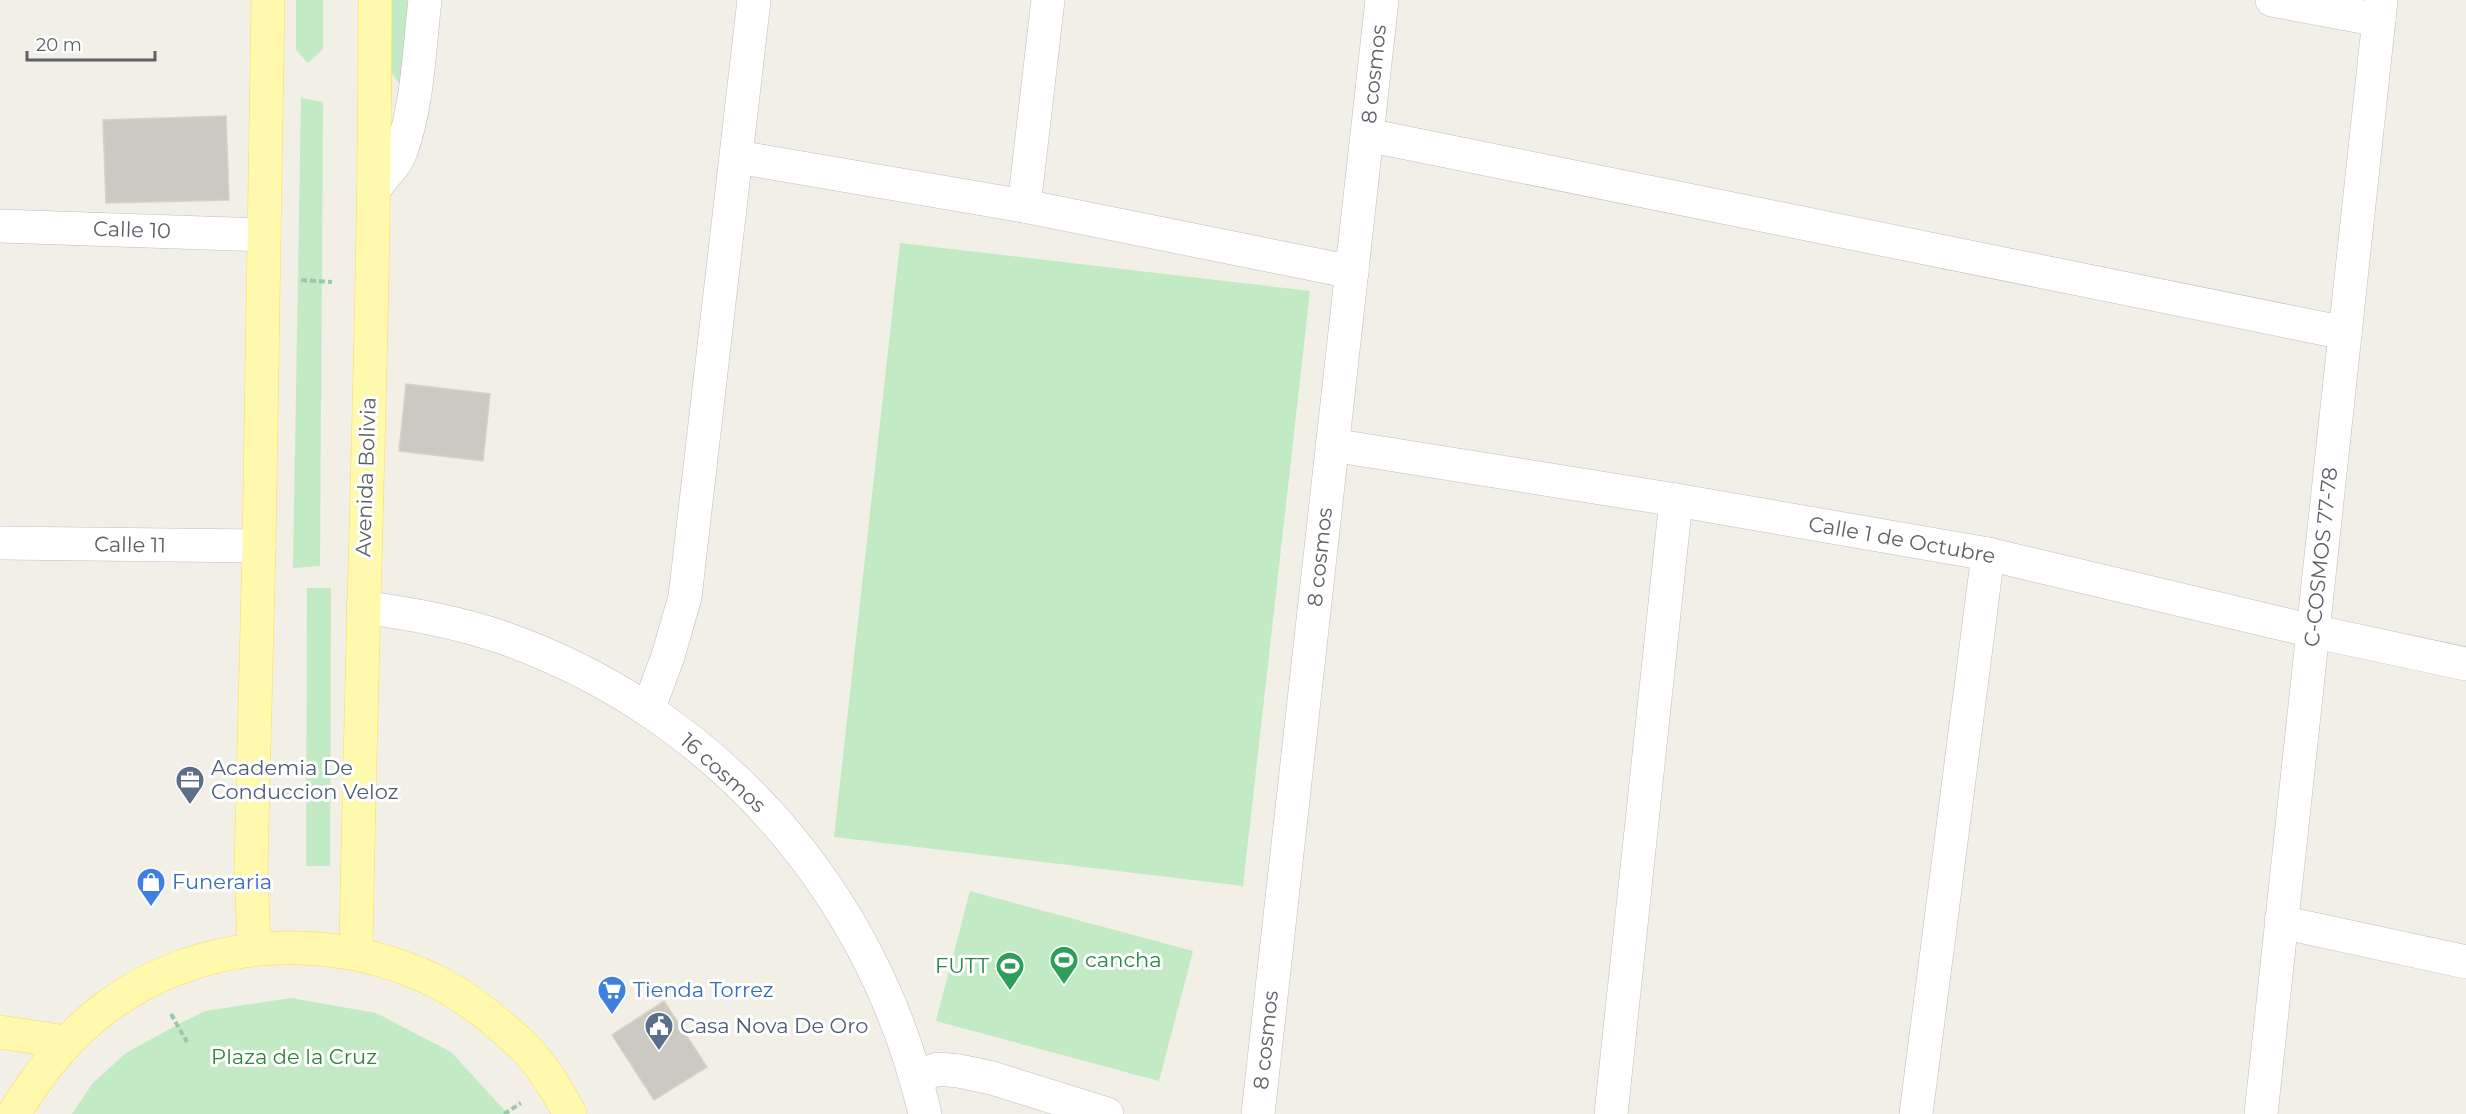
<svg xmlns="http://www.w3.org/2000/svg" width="2466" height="1114" font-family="Montserrat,sans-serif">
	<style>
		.green { fill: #c1eac5 }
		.building { fill: #ccc9c3; stroke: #d6d2c4; stroke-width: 1.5 }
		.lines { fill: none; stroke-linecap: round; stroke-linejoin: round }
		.minor-casing { stroke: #babdc2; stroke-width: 34 }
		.primary-casing { stroke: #fcdb54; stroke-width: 34 }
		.path { stroke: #98c9aa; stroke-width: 4; stroke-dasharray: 6 3; stroke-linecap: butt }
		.minor { stroke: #fff; stroke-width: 33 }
		.primary { stroke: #fff9ad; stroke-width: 33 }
		.labels { text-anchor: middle; stroke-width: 6; stroke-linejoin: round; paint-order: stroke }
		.street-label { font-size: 21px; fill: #5d6167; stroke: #fff }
		.service-label { font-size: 21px; fill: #4e5e75; stroke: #fff; text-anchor: start }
		.shop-label { font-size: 21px; fill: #366cbe; stroke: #fff; text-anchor: start }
		.leisure-label { font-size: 21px; fill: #27864d; stroke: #fff; text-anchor: start }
		.park-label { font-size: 21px; fill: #2f853a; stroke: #fff }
	</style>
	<rect width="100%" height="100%" fill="#f1efe6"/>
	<!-- green -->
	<g class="green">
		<polygon points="296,0 323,0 323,49 308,63 296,50"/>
		<polygon points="389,0 409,0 401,86 388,68"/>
		<polygon points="301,98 323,102 320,566 293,568"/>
		<polygon points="900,243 1310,291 1243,886 834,837"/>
		<polygon points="307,588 331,588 330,866 306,866"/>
		<polygon points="970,891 1193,951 1159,1081 936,1021"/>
		<polygon points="291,998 376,1013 451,1052 508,1114 72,1114 92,1084 126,1053 177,1025 205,1011"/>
	</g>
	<!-- building -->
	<g class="building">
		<polygon points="226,116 229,200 106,203 103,120"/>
		<polygon points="406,384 490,394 483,461 399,451"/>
		<polygon points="664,1001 707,1067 654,1100 612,1035"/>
	</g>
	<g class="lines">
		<!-- minor casing -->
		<g class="minor-casing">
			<g id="minor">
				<polyline points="2272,0 2379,20"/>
				<polyline points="1367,135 2345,333"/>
				<polyline points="737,157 1024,206 1352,272"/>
				<path d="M375,189C382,175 396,167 401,151C418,104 419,50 425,0"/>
				<polyline points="1024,206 1048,0"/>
				<polyline points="0,226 264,235"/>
				<polyline points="1332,445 1676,500 1988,554 2312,631 2466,664"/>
				<polyline points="0,543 259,546"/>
				<path d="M363,607C411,614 458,622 504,638C719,714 874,894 925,1114"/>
				<polyline points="648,710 668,656 685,597 754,0"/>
				<polyline points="2281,922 2466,962"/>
				<polyline points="916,1077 938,1069 959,1071 992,1078 1107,1114"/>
				<polyline points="1258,1114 1382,0"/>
				<polyline points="1611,1114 1676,500"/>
				<polyline points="1916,1114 1988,554"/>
				<polyline points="2261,1114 2381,0"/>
			</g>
		</g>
		<!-- primary casing -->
		<g class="primary-casing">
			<g id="primary">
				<polyline points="254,949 251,867 259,546 268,0"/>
				<path d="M356,953C361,635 375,318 375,0"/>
				<polyline points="0,1032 66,1042"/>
				<path d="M14,1114C38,1073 67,1037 105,1008C201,936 335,929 441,984C471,1000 499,1023 524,1047C543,1066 557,1090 570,1114"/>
			</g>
		</g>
		<!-- path -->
		<g class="path">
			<polyline points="301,280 332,282"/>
			<polyline points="171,1014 187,1042"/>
			<polyline points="504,1114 521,1103"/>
		</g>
		<!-- minor -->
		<use href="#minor" class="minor"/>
		<!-- primary -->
		<use href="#primary" class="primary"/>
	</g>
	<!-- icons -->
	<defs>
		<g id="office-pin" transform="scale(1.5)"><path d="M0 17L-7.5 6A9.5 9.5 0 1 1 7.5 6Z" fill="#5c6f8a" stroke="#fff"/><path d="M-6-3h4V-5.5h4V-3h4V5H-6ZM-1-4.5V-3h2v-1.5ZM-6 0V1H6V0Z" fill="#fff"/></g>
		<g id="shop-pin" transform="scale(1.5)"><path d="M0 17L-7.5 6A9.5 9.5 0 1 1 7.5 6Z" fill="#3f7fe0" stroke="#fff"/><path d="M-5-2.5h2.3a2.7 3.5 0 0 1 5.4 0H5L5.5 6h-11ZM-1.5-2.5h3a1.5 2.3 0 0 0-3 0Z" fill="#fff"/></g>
		<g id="stadium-pin" transform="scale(1.5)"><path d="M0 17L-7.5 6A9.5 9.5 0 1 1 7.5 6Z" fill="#2e9e5b" stroke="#fff"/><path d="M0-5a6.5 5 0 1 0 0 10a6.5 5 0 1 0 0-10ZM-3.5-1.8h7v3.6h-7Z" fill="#fff"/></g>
		<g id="supermarket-pin" transform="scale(1.5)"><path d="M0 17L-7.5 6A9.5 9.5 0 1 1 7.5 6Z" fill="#3f7fe0" stroke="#fff"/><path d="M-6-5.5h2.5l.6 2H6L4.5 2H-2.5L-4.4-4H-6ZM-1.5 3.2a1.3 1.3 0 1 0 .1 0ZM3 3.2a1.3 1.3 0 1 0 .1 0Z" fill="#fff"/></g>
		<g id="civic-pin" transform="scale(1.5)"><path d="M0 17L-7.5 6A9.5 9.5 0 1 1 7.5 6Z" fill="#5c6f8a" stroke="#fff"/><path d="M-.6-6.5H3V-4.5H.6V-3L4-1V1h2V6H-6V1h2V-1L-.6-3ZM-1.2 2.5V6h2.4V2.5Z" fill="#fff"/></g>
	</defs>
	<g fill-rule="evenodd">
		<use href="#office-pin" x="190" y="780"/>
		<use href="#shop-pin" x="151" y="882"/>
		<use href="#stadium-pin" x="1064" y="960"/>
		<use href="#stadium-pin" x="1010" y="966"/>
		<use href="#supermarket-pin" x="612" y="990"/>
		<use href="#civic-pin" x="659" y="1026"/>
	</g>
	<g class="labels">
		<!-- street labels -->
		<g class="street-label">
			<text transform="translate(1374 74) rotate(-84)" y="7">8 cosmos</text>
			<text transform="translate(132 230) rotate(2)" y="7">Calle 10</text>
			<text transform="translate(366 477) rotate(-88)" y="7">Avenida Bolivia</text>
			<text transform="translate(1902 540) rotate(10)" y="7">Calle 1 de Octubre</text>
			<text transform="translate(130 545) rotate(1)" y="7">Calle 11</text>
			<text transform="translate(1320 557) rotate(-84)" y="7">8 cosmos</text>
			<text transform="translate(2321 557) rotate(-84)" y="7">C-COSMOS 77-78</text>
			<text transform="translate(723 773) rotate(42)" y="7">16 cosmos</text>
			<text transform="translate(1266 1040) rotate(-84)" y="7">8 cosmos</text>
		</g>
		<!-- service labels -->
		<g class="service-label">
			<text x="211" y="775">Academia De<tspan x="211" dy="24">Conduccion Veloz</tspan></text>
			<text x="680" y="1033">Casa Nova De Oro</text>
		</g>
		<!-- shop labels -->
		<g class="shop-label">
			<text x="172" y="889">Funeraria</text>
			<text x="633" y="997">Tienda Torrez</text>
		</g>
		<!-- leisure labels -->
		<g class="leisure-label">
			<text x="1085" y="967">cancha</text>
			<text x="989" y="973" text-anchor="end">FUTT</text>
		</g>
		<!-- park labels -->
		<g class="park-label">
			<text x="294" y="1064">Plaza de la Cruz</text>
		</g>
	</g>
	<!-- scale -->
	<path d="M27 51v9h128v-9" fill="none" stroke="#5d6167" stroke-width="3"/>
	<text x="36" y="51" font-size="18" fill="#5d6167" stroke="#ffffff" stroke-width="4.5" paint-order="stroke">20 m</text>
</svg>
